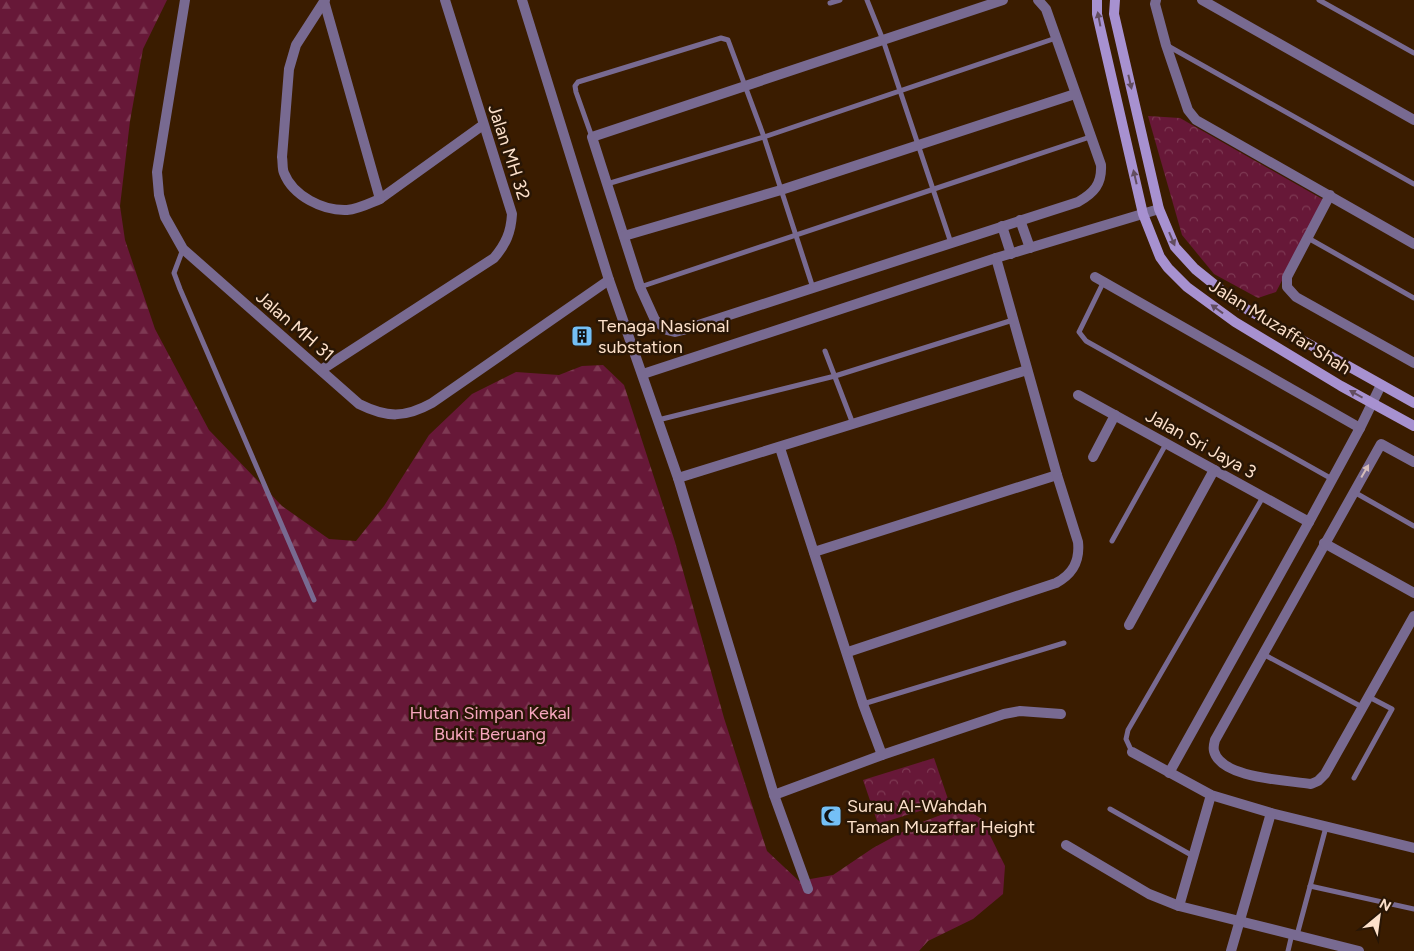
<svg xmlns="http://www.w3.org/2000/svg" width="1414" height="951" font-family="Figtree,sans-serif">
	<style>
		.forest { fill: url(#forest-firs) }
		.park { fill: url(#park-crowns) }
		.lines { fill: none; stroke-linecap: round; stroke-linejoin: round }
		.service { stroke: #786a91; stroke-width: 5 }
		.minor { stroke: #786a91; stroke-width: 10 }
		.secondary { stroke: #a791d0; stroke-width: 10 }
		.oneway { fill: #624d60 }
		.oneway2 { fill: #d5bdba }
		.labels { text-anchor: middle; stroke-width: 5; stroke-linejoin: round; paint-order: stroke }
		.street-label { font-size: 18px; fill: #fde1cb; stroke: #291605 }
		.poi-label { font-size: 18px; fill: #fde1cb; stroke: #291605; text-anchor: start }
		.park-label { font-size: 18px; fill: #f7a6be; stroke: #291605 }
	</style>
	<defs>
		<pattern id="forest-firs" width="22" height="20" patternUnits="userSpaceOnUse" patternTransform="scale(1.25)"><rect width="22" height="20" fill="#671838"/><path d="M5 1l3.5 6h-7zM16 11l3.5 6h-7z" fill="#7e3953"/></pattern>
		<pattern id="park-crowns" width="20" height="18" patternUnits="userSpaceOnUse" patternTransform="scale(1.25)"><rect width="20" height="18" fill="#671838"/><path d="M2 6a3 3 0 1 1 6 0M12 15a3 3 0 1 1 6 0" fill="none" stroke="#7e3953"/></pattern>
	</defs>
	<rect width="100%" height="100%" fill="#3a1c00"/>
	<!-- forest -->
	<polygon class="forest" points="0,0 167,0 143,49 130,121 120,206 125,240 155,329 209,430 282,506 329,539 356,541 384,506 429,435 472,394 516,372 559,375 582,366 603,365 624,385 675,542 724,718 767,851 799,881 833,875 873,848 917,824 962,807 982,819 1005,866 1003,894 973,919 928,941 919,951 0,951"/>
	<!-- park -->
	<g class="park">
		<polygon points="1148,116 1180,118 1324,200 1276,292 1258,298 1214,274 1182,235"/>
		<polygon points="934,758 949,802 878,824 863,780"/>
	</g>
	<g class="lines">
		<!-- service -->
		<g class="service">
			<polyline points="867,0 883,40 951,243"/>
			<polyline points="1319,0 1414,53"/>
			<polyline points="830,3 840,0"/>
			<polyline points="1168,46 1414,184"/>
			<polyline points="592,137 576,92 575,86 578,82 721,38 728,40 764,137 813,288"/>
			<polyline points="607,184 764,137 1056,38"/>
			<polyline points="1308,238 1414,298"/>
			<polyline points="183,249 174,273 180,289 314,600"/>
			<polyline points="1104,281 1079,332 1086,341 1332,479"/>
			<polyline points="640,287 1090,137"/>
			<polyline points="825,351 853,424"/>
			<polyline points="658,420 835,376 1013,320"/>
			<polyline points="1354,492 1414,526"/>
			<polyline points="1112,541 1166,444"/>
			<polyline points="1263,654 1362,707"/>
			<polyline points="863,704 1064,643"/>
			<polyline points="1132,752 1126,739 1128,730 1263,497"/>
			<polyline points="1354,778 1392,709 1369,697"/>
			<polyline points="1110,809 1193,856"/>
			<polyline points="1310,886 1414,909"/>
			<polyline points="1297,935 1326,827"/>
			<polyline points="1288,951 1292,934"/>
		</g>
		<!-- minor -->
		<g class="minor">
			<path d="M185,0L157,172L159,195L165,217L183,249L359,404C387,418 405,418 432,403L609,280"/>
			<path d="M325,0L296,45L289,69L282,157C283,162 282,169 284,173C293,196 323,211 347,210C359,209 370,203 380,199L483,125"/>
			<polyline points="522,0 609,280 678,478 774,795 808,889"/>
			<path d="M1003,0L592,137L640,287L655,320L667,330L675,332L683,330L1078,202C1094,193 1102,184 1101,165L1046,9L1038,0"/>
			<polyline points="1156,0 1155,4 1166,45 1188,110 1196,120 1414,244"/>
			<polyline points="1202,0 1414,120"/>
			<polyline points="324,1 380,199"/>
			<polyline points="1330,195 1287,277 1287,287 1296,297 1414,363"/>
			<polyline points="1020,220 1030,248"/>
			<polyline points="1002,226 1011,254"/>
			<polyline points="624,236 781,190 1075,94"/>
			<polyline points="1095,277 1360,428"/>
			<path d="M321,370L494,258C506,244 511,232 512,214L445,0"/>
			<polyline points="643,374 996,258 1159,209"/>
			<polyline points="1078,395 1309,522"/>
			<polyline points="780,448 863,704 882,755"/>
			<polyline points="1093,457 1115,415"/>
			<path d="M1414,462L1381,444L1215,740C1214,744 1213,747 1214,751C1221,779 1288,780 1311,784L1318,781L1325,774L1414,616"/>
			<polyline points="678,478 1027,370"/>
			<polyline points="1324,543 1414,593"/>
			<polyline points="814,552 1057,475"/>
			<polyline points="1129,625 1214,470"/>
			<path d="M848,652L1056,583C1073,574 1080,561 1078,542L1057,475L996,258"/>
			<polyline points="1132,752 1211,795 1271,813 1414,848"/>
			<polyline points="1169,773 1309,522 1360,428 1381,385"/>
			<polyline points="774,795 882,755 1004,714 1020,711 1061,714"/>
			<polyline points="1066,845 1149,894 1179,906 1359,951"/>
			<polyline points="1179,906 1211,795"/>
			<polyline points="1231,951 1271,813"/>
		</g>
		<!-- secondary -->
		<g class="secondary">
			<polyline points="1097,0 1097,14 1143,214 1160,257 1168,268 1187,287 1235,322 1341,386 1414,426"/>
			<polyline points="1115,0 1114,14 1159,209 1175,247 1195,269 1241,306 1414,403"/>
		</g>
	</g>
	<!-- one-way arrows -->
	<defs><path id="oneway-solid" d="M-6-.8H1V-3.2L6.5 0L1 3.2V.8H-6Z" transform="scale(1.25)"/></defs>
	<g class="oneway">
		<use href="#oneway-solid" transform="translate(1099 19) rotate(-101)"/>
		<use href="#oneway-solid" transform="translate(1130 82) rotate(77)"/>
		<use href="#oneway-solid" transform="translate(1135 177) rotate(-103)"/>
		<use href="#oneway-solid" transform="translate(1172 239) rotate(67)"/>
		<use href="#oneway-solid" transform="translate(1217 309) rotate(-144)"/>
		<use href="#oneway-solid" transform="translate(1356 394) rotate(-151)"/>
	</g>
	<use class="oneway2" href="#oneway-solid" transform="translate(1365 471) rotate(-60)"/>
	<!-- icons -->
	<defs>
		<g id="building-square" transform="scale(1.125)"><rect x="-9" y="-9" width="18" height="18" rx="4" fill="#74c0f6" stroke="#291605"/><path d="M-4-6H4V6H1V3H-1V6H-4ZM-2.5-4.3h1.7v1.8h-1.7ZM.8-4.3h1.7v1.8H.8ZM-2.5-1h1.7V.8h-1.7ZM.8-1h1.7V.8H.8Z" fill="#111"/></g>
		<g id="mosque-square" transform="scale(1.125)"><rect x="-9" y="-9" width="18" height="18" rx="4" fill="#74c0f6" stroke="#291605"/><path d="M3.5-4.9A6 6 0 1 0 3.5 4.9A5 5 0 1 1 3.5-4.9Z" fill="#111"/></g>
	</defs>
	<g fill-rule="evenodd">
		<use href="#building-square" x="582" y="336"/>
		<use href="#mosque-square" x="831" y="816"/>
	</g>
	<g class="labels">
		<!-- street labels -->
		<g class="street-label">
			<text transform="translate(509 152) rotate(72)" y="6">Jalan MH 32</text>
			<text transform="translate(295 326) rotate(41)" y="6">Jalan MH 31</text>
			<text transform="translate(1280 327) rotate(32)" y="6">Jalan Muzaffar Shah</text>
			<text transform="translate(1201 444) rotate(29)" y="6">Jalan Sri Jaya 3</text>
		</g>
		<!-- poi labels -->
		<g class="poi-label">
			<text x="598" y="332">Tenaga Nasional<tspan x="598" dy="21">substation</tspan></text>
			<text x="847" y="812">Surau Al-Wahdah<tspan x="847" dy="21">Taman Muzaffar Height</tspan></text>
		</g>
		<!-- park labels -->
		<g class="park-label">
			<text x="490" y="719">Hutan Simpan Kekal<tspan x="490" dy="21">Bukit Beruang</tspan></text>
		</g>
	</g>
	<!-- north arrow -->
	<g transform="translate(1379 916) rotate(29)" stroke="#291605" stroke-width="4" paint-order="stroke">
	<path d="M0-4L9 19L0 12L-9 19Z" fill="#fde1cb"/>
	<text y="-8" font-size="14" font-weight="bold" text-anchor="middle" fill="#fde1cb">N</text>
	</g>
</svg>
